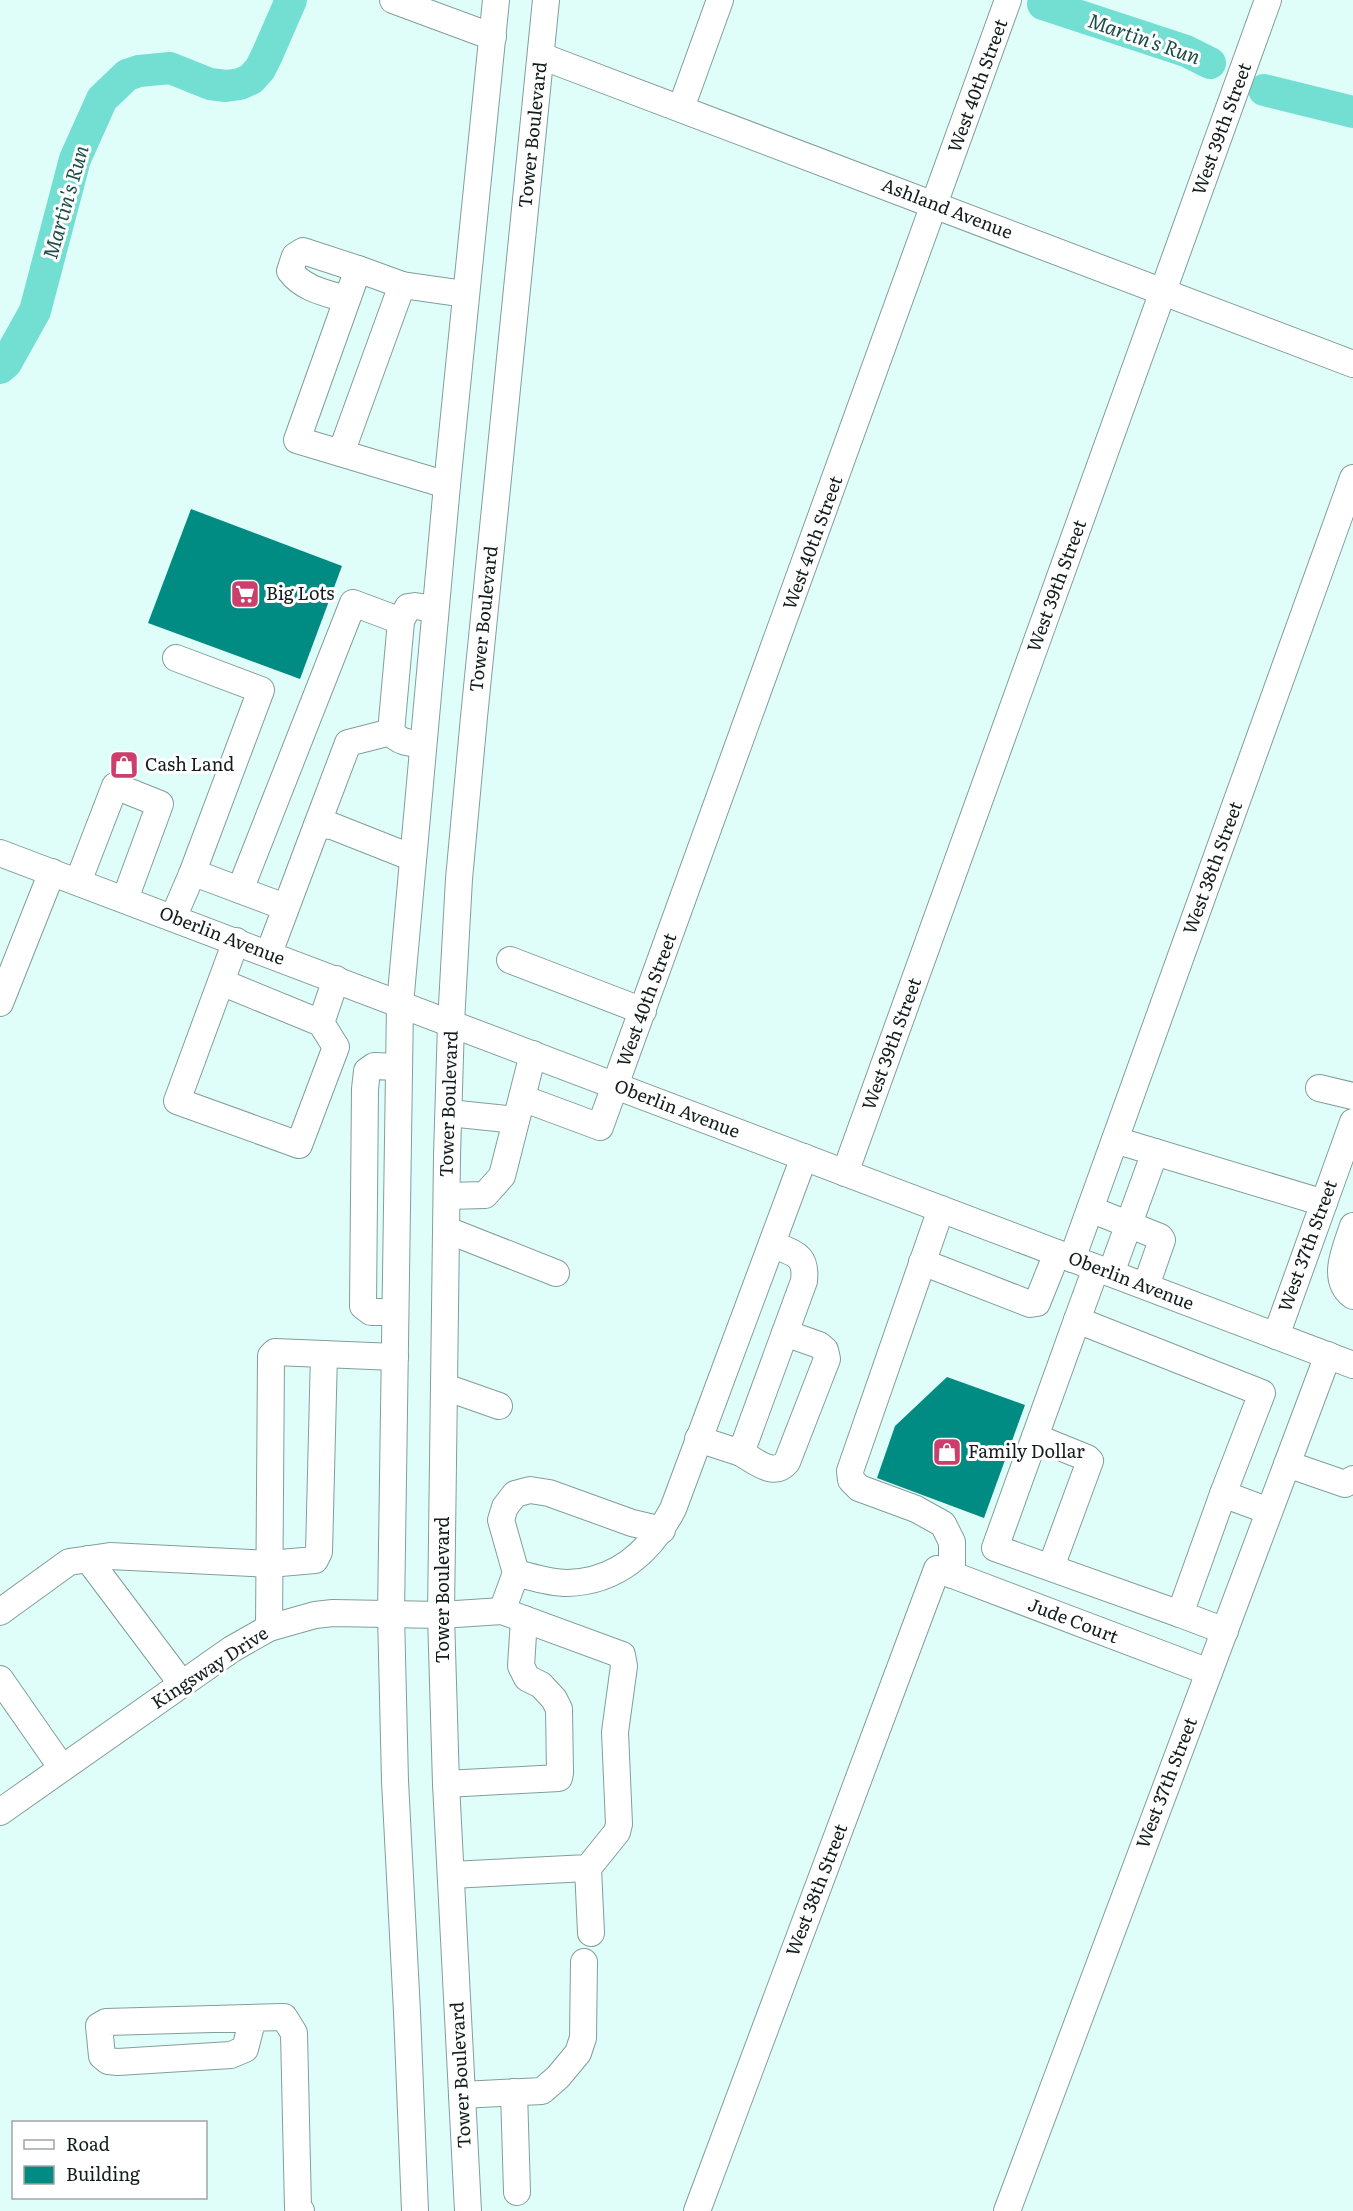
<svg xmlns="http://www.w3.org/2000/svg" width="1353" height="2211" font-family="Literata,serif">
	<style>
		.lines { fill: none; stroke-linecap: round; stroke-linejoin: round }
		.river { stroke: #73dfd3; stroke-width: 32 }
		.building { fill: #008c82 }
		.minor-casing { stroke: #829e9a; stroke-width: 28 }
		.minor { stroke: #fff; stroke-width: 26 }
		.labels { text-anchor: middle; stroke-width: 6; stroke-linejoin: round; paint-order: stroke }
		.street-label { font-size: 18px; fill: #131d1c; stroke: #fff }
		.poi-label { font-size: 18px; fill: #131d1c; stroke: #fff; text-anchor: start }
		.water-label { font-size: 20px; font-style: italic; fill: #1c4c47; stroke: #fff }
	</style>
	<rect width="100%" height="100%" fill="#e0fef9"/>
	<g class="lines">
		<!-- river -->
		<g class="river">
			<polyline points="1043,4 1186,51 1210,63"/>
			<polyline points="1264,90 1353,112"/>
			<polyline points="0,368 6,363 35,311 75,159 102,99 127,75 139,71 170,68 210,84 226,86 240,84 251,79 260,69 267,55 291,0"/>
		</g>
	</g>
	<!-- building -->
	<g class="building">
		<polygon points="191,509 342,566 300,679 148,623"/>
		<polygon points="947,1377 1025,1405 984,1518 877,1478 895,1426"/>
	</g>
	<g class="lines">
		<!-- minor casing -->
		<g class="minor-casing">
			<g id="minor">
				<polyline points="393,0 493,37"/>
				<polyline points="541,56 1353,364"/>
				<polyline points="681,108 720,0"/>
				<path d="M346,299C326,293 303,289 290,271L295,256L303,251L358,269"/>
				<polyline points="341,453 402,285"/>
				<polyline points="447,485 297,440 358,269 402,285 465,294"/>
				<polyline points="176,658 261,690 192,874"/>
				<path d="M423,744C410,743 399,743 391,732L401,621L408,607L415,606L435,609"/>
				<polyline points="317,825 348,743 391,732"/>
				<polyline points="0,853 1353,1365"/>
				<polyline points="78,882 115,786 160,804 125,899"/>
				<polyline points="240,890 353,603 401,621"/>
				<polyline points="173,918 192,874 197,874 285,907"/>
				<polyline points="269,953 317,825 332,826 413,858"/>
				<polyline points="510,960 643,1011"/>
				<polyline points="221,982 321,1023 336,1047 299,1145 177,1101 236,941"/>
				<polyline points="0,1003 52,872"/>
				<polyline points="321,1023 336,979"/>
				<polyline points="1319,1088 1353,1096"/>
				<polyline points="522,1098 600,1127 1008,0"/>
				<polyline points="449,1113 516,1120"/>
				<polyline points="1115,1140 1324,1203"/>
				<polyline points="845,1173 1268,0"/>
				<polyline points="447,1196 485,1195 502,1176 533,1054"/>
				<polyline points="941,1209 850,1471 851,1480 859,1488 916,1509 943,1524 952,1542 952,1575"/>
				<polyline points="1090,1209 1160,1237 1162,1240 1146,1286"/>
				<path d="M1353,1226C1346,1248 1330,1279 1353,1296"/>
				<polyline points="447,1230 556,1273"/>
				<polyline points="1072,1259 1353,478"/>
				<polyline points="922,1262 1030,1304 1037,1303 1057,1253"/>
				<polyline points="1096,1268 1077,1320 1262,1393 1223,1494 1269,1511"/>
				<polyline points="1111,1273 1155,1152"/>
				<polyline points="395,1312 371,1312 363,1306 365,1089 367,1071 374,1066 399,1067"/>
				<polyline points="1077,1320 995,1548 1180,1614"/>
				<polyline points="1276,1336 1353,1122"/>
				<polyline points="445,1387 499,1406"/>
				<polyline points="1035,1437 1087,1458 1090,1461 1051,1567"/>
				<path d="M698,1439L741,1453L804,1281C807,1254 794,1254 772,1244"/>
				<path d="M741,1453C755,1461 774,1478 787,1462L827,1359L825,1350L819,1345L785,1333"/>
				<polyline points="1287,1464 1345,1484 1353,1479"/>
				<polyline points="1223,1494 1180,1614 1225,1631"/>
				<polyline points="88,1559 182,1684"/>
				<polyline points="516,1573 501,1520 505,1507 515,1494 530,1490 549,1493 632,1523 662,1530"/>
				<path d="M502,1611L516,1573C532,1577 550,1583 567,1583C617,1582 651,1551 673,1509L804,1157"/>
				<polyline points="0,1612 69,1562 110,1556 269,1564 315,1560 319,1552 324,1354"/>
				<polyline points="269,1628 271,1356 275,1352 395,1357"/>
				<polyline points="0,1679 62,1768"/>
				<polyline points="446,1784 559,1778 560,1773 559,1709 554,1699 541,1685 527,1678 521,1666 524,1619"/>
				<polyline points="0,1812 232,1649 269,1628 315,1615 333,1613 441,1615 502,1611 622,1655 624,1666 615,1732 619,1824 617,1832 588,1868 451,1875"/>
				<polyline points="588,1868 591,1933"/>
				<polyline points="253,2018 245,2049 231,2055 118,2062 108,2061 102,2056 99,2026 106,2022 284,2017 294,2033 298,2208 301,2211"/>
				<polyline points="514,2092 517,2192"/>
				<polyline points="462,2095 542,2091 558,2077 578,2053 583,2038 584,1962"/>
				<polyline points="415,2211 407,2012 395,1781 391,1614 400,1004 447,485 496,0"/>
				<polyline points="468,2211 446,1784 441,1615 447,1156 451,1023 459,879 474,717 546,0"/>
				<polyline points="697,2211 937,1569 1209,1672"/>
				<polyline points="1007,2211 1328,1355"/>
			</g>
		</g>
		<!-- minor -->
		<use href="#minor" class="minor"/>
	</g>
	<!-- icons -->
	<defs>
		<g id="supermarket-square" transform="scale(1.5)"><rect x="-9" y="-9" width="18" height="18" rx="4" fill="#cc3e6b" stroke="#fff"/><path d="M-6-5.5h2.5l.6 2H6L4.5 2H-2.5L-4.4-4H-6ZM-1.5 3.2a1.3 1.3 0 1 0 .1 0ZM3 3.2a1.3 1.3 0 1 0 .1 0Z" fill="#fff"/></g>
		<g id="shop-square" transform="scale(1.5)"><rect x="-9" y="-9" width="18" height="18" rx="4" fill="#cc3e6b" stroke="#fff"/><path d="M-5-2.5h2.3a2.7 3.5 0 0 1 5.4 0H5L5.5 6h-11ZM-1.5-2.5h3a1.5 2.3 0 0 0-3 0Z" fill="#fff"/></g>
	</defs>
	<g fill-rule="evenodd">
		<use href="#supermarket-square" x="245" y="594"/>
		<use href="#shop-square" x="124" y="765"/>
		<use href="#shop-square" x="947" y="1452"/>
	</g>
	<g class="labels">
		<!-- street labels -->
		<g class="street-label">
			<text transform="translate(978 86) rotate(-70)" y="6">West 40th Street</text>
			<text transform="translate(1222 129) rotate(-70)" y="6">West 39th Street</text>
			<text transform="translate(533 135) rotate(-84)" y="6">Tower Boulevard</text>
			<text transform="translate(947 209) rotate(21)" y="6">Ashland Avenue</text>
			<text transform="translate(813 543) rotate(-70)" y="6">West 40th Street</text>
			<text transform="translate(1057 586) rotate(-70)" y="6">West 39th Street</text>
			<text transform="translate(484 619) rotate(-84)" y="6">Tower Boulevard</text>
			<text transform="translate(1213 868) rotate(-70)" y="6">West 38th Street</text>
			<text transform="translate(222 936) rotate(21)" y="6">Oberlin Avenue</text>
			<text transform="translate(647 1000) rotate(-70)" y="6">West 40th Street</text>
			<text transform="translate(892 1044) rotate(-70)" y="6">West 39th Street</text>
			<text transform="translate(449 1104) rotate(-88)" y="6">Tower Boulevard</text>
			<text transform="translate(677 1109) rotate(21)" y="6">Oberlin Avenue</text>
			<text transform="translate(1308 1246) rotate(-70)" y="6">West 37th Street</text>
			<text transform="translate(1131 1281) rotate(21)" y="6">Oberlin Avenue</text>
			<text transform="translate(443 1590) rotate(-90)" y="6">Tower Boulevard</text>
			<text transform="translate(1073 1621) rotate(21)" y="6">Jude Court</text>
			<text transform="translate(210 1668) rotate(-33)" y="6">Kingsway Drive</text>
			<text transform="translate(1167 1783) rotate(-69)" y="6">West 37th Street</text>
			<text transform="translate(817 1890) rotate(-69)" y="6">West 38th Street</text>
			<text transform="translate(461 2075) rotate(-93)" y="6">Tower Boulevard</text>
		</g>
		<!-- poi labels -->
		<g class="poi-label">
			<text x="266" y="600">Big Lots</text>
			<text x="145" y="771">Cash Land</text>
			<text x="968" y="1458">Family Dollar</text>
		</g>
		<!-- water labels -->
		<g class="water-label">
			<text transform="translate(1144 39) rotate(19)" y="7">Martin's Run</text>
			<text transform="translate(66 202) rotate(-74)" y="7">Martin's Run</text>
		</g>
	</g>
	<!-- legend -->
	<rect x="12" y="2121" width="195" height="78" fill="#ffffff" stroke="#a1a5a4" stroke-width="1.5"/>
	<rect x="24" y="2140" width="30" height="9" fill="#ffffff" stroke="#a1a5a4" stroke-width="1.5"/>
	<text x="66" y="2151" font-size="18" fill="#131d1c">Road</text>
	<rect x="24" y="2166" width="30" height="18" fill="#008c82" stroke="#a1a5a4" stroke-width="1.5"/>
	<text x="66" y="2181" font-size="18" fill="#131d1c">Building</text>
</svg>
